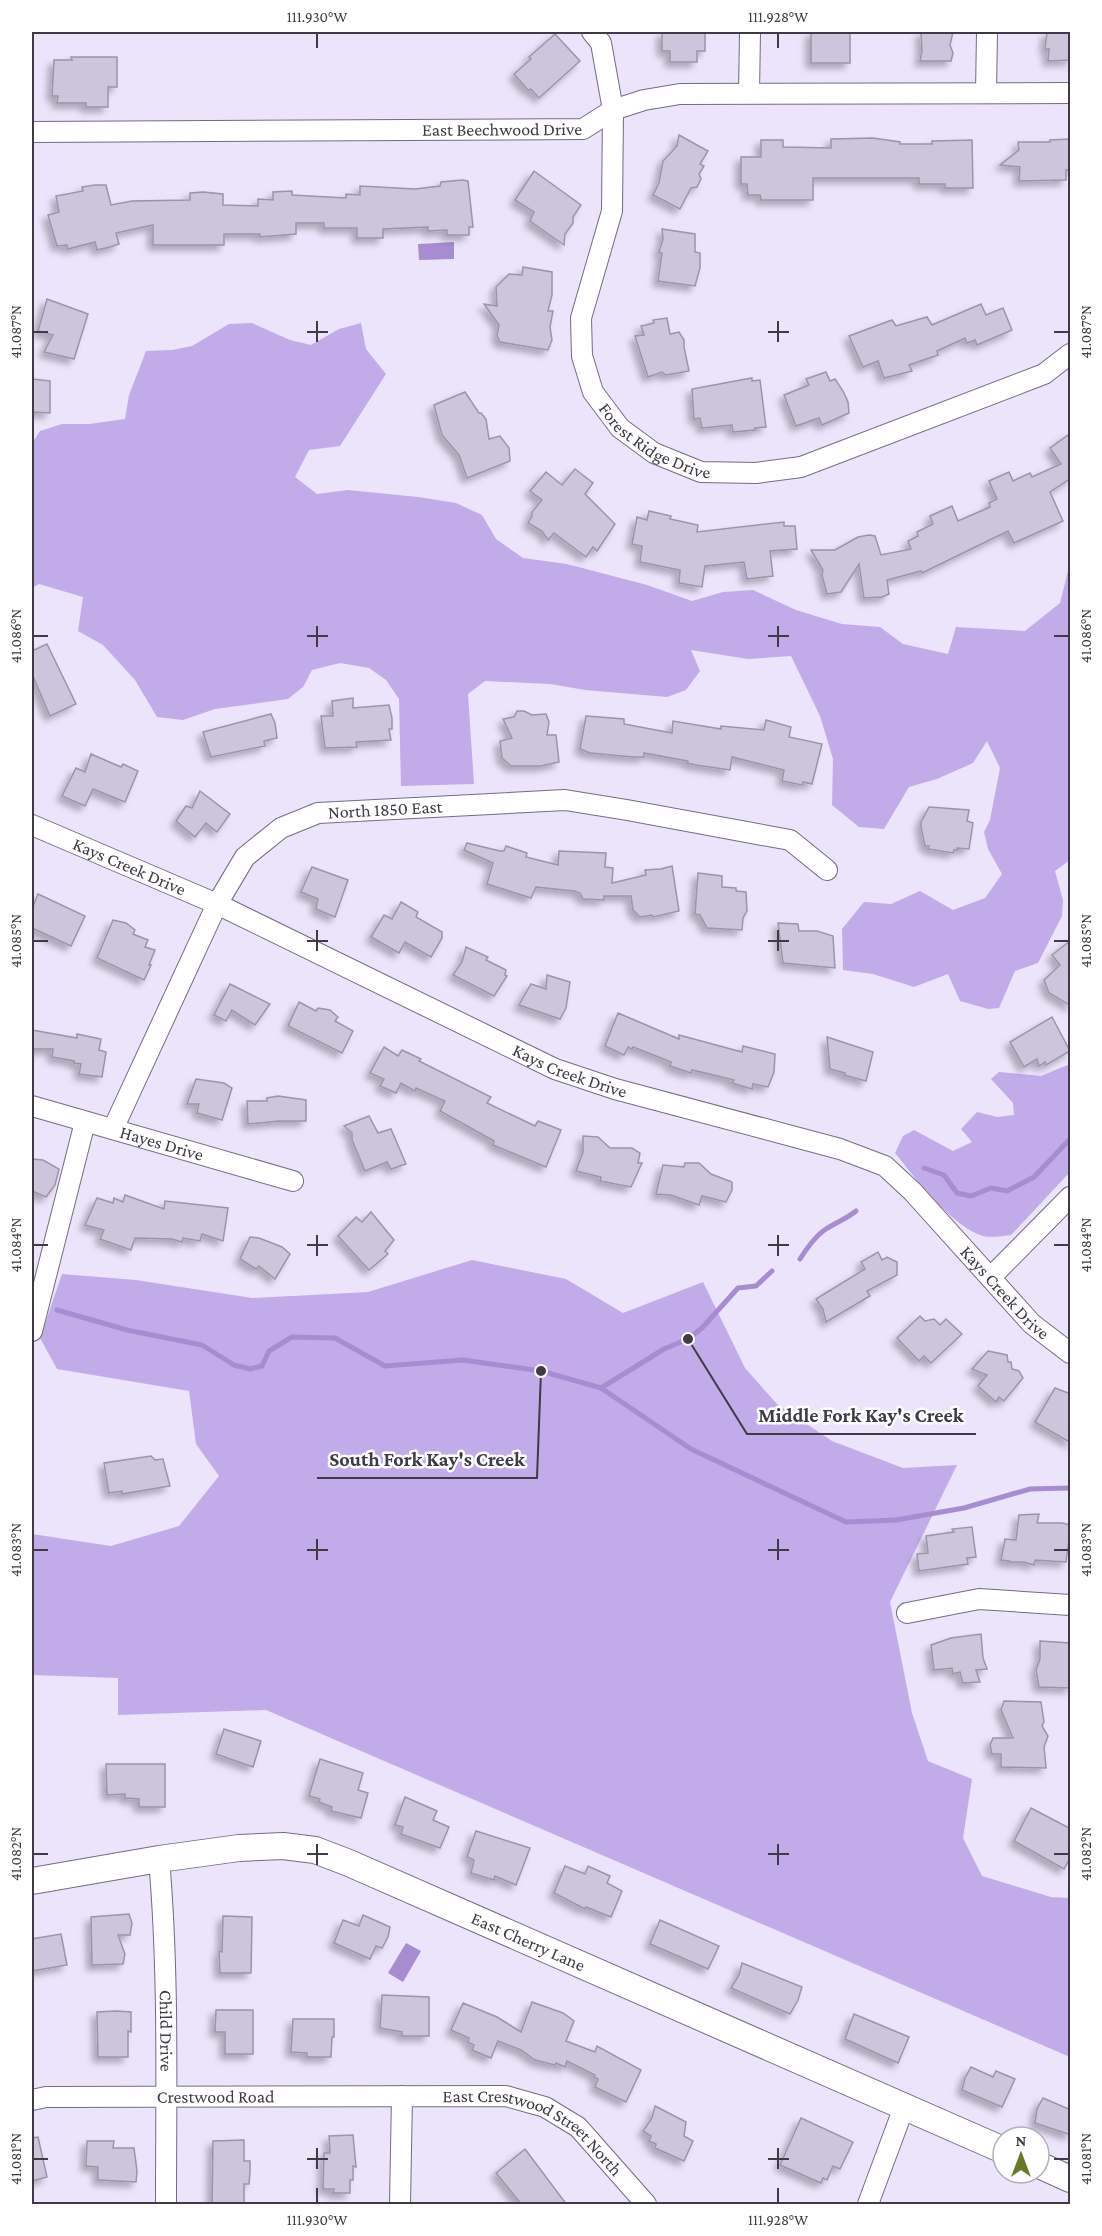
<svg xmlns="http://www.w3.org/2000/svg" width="1102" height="2236" font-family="'Crimson Pro',serif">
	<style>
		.green { fill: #c2abe9 }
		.water { fill: #a78cd1 }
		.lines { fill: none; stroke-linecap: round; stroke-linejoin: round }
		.stream { stroke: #a78cd1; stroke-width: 5 }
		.building { fill: #cdc5dc; stroke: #9c94a9; stroke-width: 1.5; filter: url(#shadow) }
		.minor-casing { stroke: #736c80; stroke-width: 22 }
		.tertiary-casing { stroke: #736c80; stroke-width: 28 }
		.minor { stroke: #fff; stroke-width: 20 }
		.tertiary { stroke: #fff; stroke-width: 26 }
		.ticks { fill: none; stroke: #3e3b44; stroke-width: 2 }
		.labels { text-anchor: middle; stroke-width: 5; stroke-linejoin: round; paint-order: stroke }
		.street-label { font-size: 18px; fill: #3e3b44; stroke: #fff }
		.leader { fill: none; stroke: #3e3b44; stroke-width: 2 }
		.callout-dot { fill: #3e3b44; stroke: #fff; stroke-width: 2 }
		.callout-label { font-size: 20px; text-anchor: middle; font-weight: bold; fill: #3e3b44; stroke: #fff; stroke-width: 5; stroke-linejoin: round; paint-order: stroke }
		.neatline { fill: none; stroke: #3e3b44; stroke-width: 2 }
		.ticks-label { font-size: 15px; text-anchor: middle; fill: #3e3b44 }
	</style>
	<defs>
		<filter id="shadow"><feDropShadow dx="-5" dy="5" stdDeviation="3" flood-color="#0004"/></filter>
	</defs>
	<rect width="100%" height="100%" fill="#ece4fb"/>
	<!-- green -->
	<g class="green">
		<polygon points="252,323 290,340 311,345 339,329 361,323 366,349 386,374 340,446 309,450 295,477 317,494 348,490 418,497 456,503 482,515 496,539 523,558 567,564 647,585 692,601 723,592 753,590 796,610 842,624 880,627 903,644 948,654 956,627 1025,631 1060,603 1070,563 1070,860 1055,871 1063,900 1062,916 1038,963 1015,971 999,1008 988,1009 960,1001 948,974 914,987 873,974 843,970 842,929 864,902 891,904 920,891 953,910 985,898 1002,874 988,849 984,832 990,820 1000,768 987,741 973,763 937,779 909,787 884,829 859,827 832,805 833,759 820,716 791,656 748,659 691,650 700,671 686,690 667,697 585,690 550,684 485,681 468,694 474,784 401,786 399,699 386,680 369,668 340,663 312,670 303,687 288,699 215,709 183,720 157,717 135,680 103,645 78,631 83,597 39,584 32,588 32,443 40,431 62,424 89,424 125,419 129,395 146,351 172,350 192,346 229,324"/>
		<path d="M1070,1064V1172L1011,1235C1003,1236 991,1238 983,1236C951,1226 916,1179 895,1153L903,1136L914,1130L953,1151L972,1142L961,1129L977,1112L997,1117L1014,1115L1013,1103L991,1079L999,1072L1041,1076Z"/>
		<polygon points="472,1260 566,1279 623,1313 703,1282 745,1368 777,1404 832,1441 903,1468 957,1465 890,1602 912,1713 928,1761 972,1779 963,1838 982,1876 1051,1897 1070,1898 1070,2057 266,1710 118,1715 118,1678 32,1675 32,1534 111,1546 179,1526 219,1476 196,1444 189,1391 57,1369 40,1338 62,1274 136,1280 252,1298 368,1292"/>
	</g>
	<!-- water -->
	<g class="water">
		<polygon points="454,242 454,259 419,260 418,244"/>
		<polygon points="406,1943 421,1951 403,1982 388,1973"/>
	</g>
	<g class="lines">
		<!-- stream -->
		<g class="stream">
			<polyline points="924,1168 944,1175 957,1193 971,1196 991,1188 1007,1191 1034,1177 1070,1139"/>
			<path d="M800,1259C807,1248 815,1236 826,1229C837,1222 846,1219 856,1211"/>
			<polyline points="57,1310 127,1330 202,1345 234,1365 250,1369 262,1366 269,1351 292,1337 335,1338 385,1366 463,1360 541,1371 601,1388 691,1449 846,1522 896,1520 964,1508 1030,1489 1070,1488"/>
			<polyline points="601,1388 664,1349 688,1339 702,1328 738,1288 756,1286 772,1271"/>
		</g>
	</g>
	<!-- building -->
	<g class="building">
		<polygon points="662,32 705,32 705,51 697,51 697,62 670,62 670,51 662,51"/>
		<rect x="811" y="32" width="39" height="31"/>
		<polygon points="921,32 953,32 950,45 953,53 951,61 920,61 922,51"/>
		<polygon points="1047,32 1071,32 1071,60 1048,61 1049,49 1045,49"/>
		<polygon points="555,34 580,61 539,98 531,89 528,90 514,74 531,59 529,57"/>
		<polygon points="71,57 117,57 117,87 108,87 108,107 86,107 86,103 57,103 58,96 52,96 54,60 72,60"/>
		<polygon points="679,135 708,151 700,164 704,166 699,174 701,179 697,187 691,188 680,209 653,195 659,183 663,161 677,146"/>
		<polygon points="873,138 900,142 900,144 932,144 932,141 972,140 973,188 945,188 945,184 919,184 919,178 813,178 813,200 761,200 760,195 748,195 747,184 741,184 741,157 761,157 761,140 783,140 783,147 831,148 831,139"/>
		<polygon points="1071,139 1071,170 1066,170 1066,180 1019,181 1020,167 1000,165 1019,150 1018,142 1050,142 1050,140"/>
		<polygon points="534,171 581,205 573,217 573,223 565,234 564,245 530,221 534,212 515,200"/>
		<polygon points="462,180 468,181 473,227 469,227 469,235 447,235 447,230 428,231 428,227 383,229 383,238 357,238 357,228 324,228 324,223 296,223 296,234 260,237 260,234 224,234 224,245 153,245 153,225 116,233 119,244 110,247 97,250 95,242 68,249 67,245 57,246 48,215 59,212 56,196 83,191 82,187 95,185 106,185 111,205 132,201 190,200 190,193 203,192 223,194 223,205 258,206 258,199 273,200 273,192 292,191 292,195 346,198 346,194 360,195 360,186 415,189 440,186 441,182"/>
		<polygon points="662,229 695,234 695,252 700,253 700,268 695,286 658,281 662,253 659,252 663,239"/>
		<polygon points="523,267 552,272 552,295 548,311 553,311 550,327 552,340 548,350 500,342 497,336 499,325 484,304 497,306 496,287 509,274 522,275"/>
		<polygon points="47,299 88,314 74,359 44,352 53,335 38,331"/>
		<polygon points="981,304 986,315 1003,308 1012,330 977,345 975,340 967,343 965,338 937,351 938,355 909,365 912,371 884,378 878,361 863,367 849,336 892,320 896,326 927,317 932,325"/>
		<polygon points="667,318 670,334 679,332 684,340 684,347 689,371 666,375 662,372 648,377 635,336 644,335 641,326 654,323 653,320"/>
		<polygon points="826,372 830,381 835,379 843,391 848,402 849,413 822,425 819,418 796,426 784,395 809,385 806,379"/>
		<polygon points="752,378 752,381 760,380 766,427 755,428 755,430 733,432 732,425 702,428 700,418 694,419 692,389"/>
		<polygon points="32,379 50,381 50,413 32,412"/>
		<polygon points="465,392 479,413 481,413 486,419 489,439 500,436 509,448 510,461 467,478 459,455 442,435 434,405"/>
		<polygon points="1071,433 1071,478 1050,492 1063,521 1014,543 1008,531 922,573 921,571 887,580 889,594 882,597 864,598 859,564 841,592 827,594 822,575 823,570 811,550 835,550 858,537 869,535 875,536 881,555 911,549 908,541 918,536 917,532 933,524 930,516 952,506 958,521 990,507 989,503 997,499 989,481 1009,472 1013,481 1030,473 1032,477 1061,464 1050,448"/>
		<polygon points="575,469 593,483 585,494 615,524 597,551 593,547 586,557 554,533 548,540 542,531 528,523 532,516 532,512 542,500 530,491 546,472 562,485"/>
		<polygon points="649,511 671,516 670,519 698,525 697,532 784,522 784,526 795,526 797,549 770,551 773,576 747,579 744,562 705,566 702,587 679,583 680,570 640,562 642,546 632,544 637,517 647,520"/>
		<polygon points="47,644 76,704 50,716 32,674 32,651"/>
		<polygon points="353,698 353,708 389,705 392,718 392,729 389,729 391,740 356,742 357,747 325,748 321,716 333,716 332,701"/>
		<polygon points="517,711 524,711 532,715 546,714 549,722 547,735 556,735 559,762 541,766 511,766 502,758 500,741 512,738 503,719 514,717"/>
		<polygon points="271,714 275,723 277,738 264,741 265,746 211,757 203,732"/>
		<polygon points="586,716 624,719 624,724 672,733 673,721 721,729 721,726 764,730 766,720 791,727 789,737 822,744 812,784 803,782 802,785 782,781 784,770 732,757 730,770 696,765 687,763 688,761 644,753 644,757 633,757 590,753 580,749"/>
		<polygon points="91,754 121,767 123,764 138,771 125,802 93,789 85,806 62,796 76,768 85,772"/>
		<polygon points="200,791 230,814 217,832 206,823 195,837 176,821 186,806 192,808"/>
		<polygon points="929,807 969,810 967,821 973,823 969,849 957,848 957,850 954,850 953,853 928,849 929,846 925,846 921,827 921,822"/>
		<polygon points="467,843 500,851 504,851 506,846 527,853 526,857 558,865 559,851 606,853 605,867 613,868 612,883 646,875 645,870 661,869 672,866 679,911 653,917 652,915 640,917 633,910 631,896 604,896 604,900 583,899 580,893 574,891 536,887 531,898 487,884 493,863 464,850"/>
		<polygon points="312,867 348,880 335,917 316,909 318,899 301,892"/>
		<polygon points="698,873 722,876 722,887 736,888 736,891 746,892 747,911 743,918 742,930 707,928 700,915 695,914"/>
		<polygon points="38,894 85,916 71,946 32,928 32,909"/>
		<polygon points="401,902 418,912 416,917 442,932 442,938 431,957 405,942 399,953 371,937 384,915 392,919"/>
		<polygon points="113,920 126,923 135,930 133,934 148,940 145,947 155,950 149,965 151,965 144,980 97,958"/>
		<polygon points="778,923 798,924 799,931 817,931 833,936 835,968 783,963"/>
		<polygon points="1071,940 1071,1006 1049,993 1044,980 1060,965 1052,955"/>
		<polygon points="466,947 488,957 486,960 506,970 505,975 507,976 494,996 453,975 462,962"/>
		<polygon points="547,975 570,982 566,1008 560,1019 519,1005 531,984 546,989"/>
		<polygon points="230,984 270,1004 255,1025 232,1010 226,1021 214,1015"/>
		<polygon points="299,1002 316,1011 318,1008 330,1010 338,1017 335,1021 353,1031 342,1053 288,1026"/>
		<polygon points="618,1013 679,1039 679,1035 742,1052 743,1046 775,1054 774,1072 768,1087 753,1084 752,1089 732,1083 734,1080 692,1070 691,1073 670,1066 671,1062 633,1047 632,1049 628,1047 624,1055 605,1046"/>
		<polygon points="1052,1017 1070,1051 1046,1065 1045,1062 1039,1066 1037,1059 1024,1067 1010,1042"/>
		<polygon points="32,1030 77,1038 77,1034 101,1039 99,1050 106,1052 102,1077 79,1074 81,1064 74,1063 74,1061 52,1057 53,1049 32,1049"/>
		<polygon points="827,1037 873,1052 866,1081 844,1075 845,1073 830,1069"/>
		<polygon points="384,1047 398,1056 402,1050 421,1059 419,1061 491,1097 487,1103 535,1126 538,1121 561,1130 546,1167 493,1145 494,1141 440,1111 445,1101 416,1088 415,1091 401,1083 396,1093 380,1086 384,1079 370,1073"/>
		<polygon points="196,1079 224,1083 232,1088 222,1120 197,1113 199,1104 187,1104"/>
		<polygon points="278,1096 306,1100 306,1121 279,1121 248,1124 247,1101 267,1101 267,1098"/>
		<polygon points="369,1116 378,1133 391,1129 406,1164 391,1169 387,1162 365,1171 352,1140 352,1133 344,1126"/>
		<polygon points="583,1136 598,1137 610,1148 632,1148 640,1153 638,1163 642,1163 631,1187 600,1181 601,1177 576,1171 583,1152"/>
		<polygon points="32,1159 43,1160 59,1169 55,1185 46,1197 32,1191"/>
		<polygon points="685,1163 699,1163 711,1174 732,1182 732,1190 726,1202 702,1196 699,1205 671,1195 656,1194 663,1165 684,1167"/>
		<polygon points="125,1195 164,1209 165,1201 228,1208 223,1241 202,1234 200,1241 183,1238 182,1242 172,1239 135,1238 131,1250 100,1239 104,1230 85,1225 97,1198 113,1203 114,1198 123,1202"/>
		<polygon points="371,1212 394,1240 385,1251 388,1254 369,1270 338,1236 356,1217 362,1222"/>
		<polygon points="250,1237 259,1238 282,1247 290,1254 275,1279 259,1266 256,1269 240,1259"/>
		<polygon points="878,1252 882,1260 887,1257 897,1262 897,1275 867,1291 870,1296 826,1322 823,1309 816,1299 865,1269 861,1262"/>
		<polygon points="920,1316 925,1321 934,1319 940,1325 946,1319 962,1334 931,1363 924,1356 919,1361 897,1338"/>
		<polygon points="988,1351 1007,1355 1008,1362 1011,1362 1012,1369 1019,1371 1023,1378 1004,1401 999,1397 996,1402 978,1386 987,1375 972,1369"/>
		<polygon points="1055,1388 1071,1394 1071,1443 1035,1422"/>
		<polygon points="151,1456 155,1460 163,1459 170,1486 122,1494 122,1491 109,1493 104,1463"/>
		<polygon points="1039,1514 1037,1523 1062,1523 1071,1525 1066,1562 1035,1560 1034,1565 1024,1562 1008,1562 1009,1561 1001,1560 1005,1539 1016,1540 1019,1515"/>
		<polygon points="972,1527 976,1557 967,1558 968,1564 919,1571 917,1554 928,1553 926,1536 954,1532 952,1529"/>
		<polygon points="981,1634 983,1658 987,1669 976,1670 980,1682 963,1683 960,1672 953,1674 952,1668 934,1670 931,1645 951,1638"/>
		<polygon points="1040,1641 1071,1643 1071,1688 1039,1687 1036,1670 1040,1659"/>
		<polygon points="1004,1701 1041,1702 1044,1722 1042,1726 1048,1736 1044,1747 1046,1768 1001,1767 1001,1754 992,1754 990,1745 993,1738 1013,1738 1001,1710"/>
		<polygon points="224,1729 261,1741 253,1767 216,1754"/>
		<polygon points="320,1759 363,1773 358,1790 368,1793 361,1818 331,1811 332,1807 319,1802 320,1799 309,1796"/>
		<polygon points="106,1764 165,1764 165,1807 139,1807 139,1799 125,1798 125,1794 107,1795"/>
		<polygon points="405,1797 437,1811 433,1820 449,1827 440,1848 401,1834 403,1827 395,1825"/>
		<polygon points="1031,1808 1071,1829 1071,1856 1064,1869 1014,1841"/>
		<polygon points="476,1831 530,1848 516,1885 495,1876 494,1880 471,1873 474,1860 467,1857"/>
		<polygon points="565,1866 585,1874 588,1866 610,1876 607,1883 622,1891 611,1917 586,1907 585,1909 554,1893"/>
		<polygon points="129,1914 132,1923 130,1935 118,1935 125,1954 123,1964 92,1965 91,1917"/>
		<polygon points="363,1915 390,1927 388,1937 382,1948 376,1946 370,1959 334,1943 343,1920 359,1926"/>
		<polygon points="223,1916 252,1917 251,1973 220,1973 219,1951 222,1952"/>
		<polygon points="660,1920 719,1946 708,1969 650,1944"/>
		<polygon points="61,1934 67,1965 32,1971 32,1939"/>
		<polygon points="742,1963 802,1987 798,2000 790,2014 731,1988 739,1975"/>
		<polygon points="382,1995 429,1997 429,2036 402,2036 402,2032 380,2028"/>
		<polygon points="532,2002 563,2013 574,2021 566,2041 595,2052 597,2046 641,2070 626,2102 595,2087 598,2079 594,2077 595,2075 567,2061 565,2067 556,2063 555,2065 535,2060 521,2050 498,2041 491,2058 472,2050 474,2045 468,2042 469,2038 451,2030 463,2003 497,2017 521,2032"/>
		<polygon points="216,2010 253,2010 253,2054 225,2054 225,2032 215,2032"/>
		<polygon points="117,2011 131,2012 131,2032 128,2031 128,2057 98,2057 97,2012"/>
		<polygon points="854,2014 909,2037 898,2063 845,2039"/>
		<polygon points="293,2019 334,2019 334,2037 332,2037 331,2057 307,2057 307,2053 291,2052"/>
		<polygon points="971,2067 993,2077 996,2071 1015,2079 1002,2107 962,2090 965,2078"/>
		<polygon points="1043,2098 1071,2110 1071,2135 1035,2123 1037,2109"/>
		<polygon points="655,2106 686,2122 684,2136 693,2141 684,2161 655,2148 656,2144 649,2141 651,2136 643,2131 652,2118"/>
		<polygon points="801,2118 853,2142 840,2169 833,2166 827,2180 823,2178 821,2183 780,2165"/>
		<polygon points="353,2135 356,2167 353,2166 353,2180 350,2180 350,2193 333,2193 334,2189 323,2189 324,2153 330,2153 329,2136"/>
		<polygon points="38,2137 47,2177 32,2181 32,2138"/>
		<polygon points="244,2140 244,2161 250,2161 250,2172 249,2184 244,2184 244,2204 212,2204 213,2141"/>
		<polygon points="87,2141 114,2141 113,2148 134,2148 137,2171 136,2182 98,2180 98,2167 86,2166"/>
		<polygon points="525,2149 567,2205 522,2205 496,2173"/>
	</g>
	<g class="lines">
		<!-- minor casing -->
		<g class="minor-casing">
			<g id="minor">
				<path id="s1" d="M592,32L601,43L613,110L612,211L581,318L582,356L593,392L620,428L654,453L701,472L756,473L801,467L1044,374L1070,354"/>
				<polyline points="749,93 750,32"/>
				<polyline points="986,93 987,32"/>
				<path id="s2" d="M32,132L583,129L613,110L644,100L680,94L1070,93"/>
				<path id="s3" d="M32,825L217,904L555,1069L615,1089L840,1149L885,1166L912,1191L1032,1324L1070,1353"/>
				<path id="s4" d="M32,1106L293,1181"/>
				<path id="s5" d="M113,1129L217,904L245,857L281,828L318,813L565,800L627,810L790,840L827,870"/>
				<polyline points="991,1277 1070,1197"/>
				<polyline points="32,1331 85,1122"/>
				<polyline points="907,1613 979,1599 1070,1605"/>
				<path id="s6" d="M159,1859C169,1974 166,2089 166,2204"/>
				<path id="s7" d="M32,2100L46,2097L506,2096L545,2107L578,2127L646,2204"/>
				<polyline points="400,2204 402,2096"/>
				<polyline points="868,2204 904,2107"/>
			</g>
		</g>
		<!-- tertiary casing -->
		<g class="tertiary-casing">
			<g id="tertiary">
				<path id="s8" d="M32,1881L159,1859L239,1848L283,1846L315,1850L349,1863L1003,2150"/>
				<polyline points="1039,2165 1070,2179"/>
			</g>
		</g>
		<!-- minor -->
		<use href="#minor" class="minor"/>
		<!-- tertiary -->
		<use href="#tertiary" class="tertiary"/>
	</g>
	<!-- ticks -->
	<path class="ticks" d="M317,33V48M778,33V48M317,321V342M778,321V342M33,332H48M307,332H328M768,332H789M1054,332H1069M317,626V647M778,626V647M33,636H48M307,636H328M768,636H789M1054,636H1069M317,930V951M778,930V951M33,941H48M307,941H328M768,941H789M1054,941H1069M317,1235V1256M778,1235V1256M33,1245H48M307,1245H328M768,1245H789M1054,1245H1069M317,1539V1560M778,1539V1560M33,1550H48M307,1550H328M768,1550H789M1054,1550H1069M317,1844V1865M778,1844V1865M33,1854H48M307,1854H328M768,1854H789M1054,1854H1069M317,2148V2169M778,2148V2169M33,2159H48M307,2159H328M768,2159H789M1054,2159H1069M317,2188V2203M778,2188V2203"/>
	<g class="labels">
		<!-- street labels -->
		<g class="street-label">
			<text dy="6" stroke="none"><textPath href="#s2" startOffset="470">East Beechwood Drive</textPath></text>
			<text dy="6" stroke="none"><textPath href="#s1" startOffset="452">Forest Ridge Drive</textPath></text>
			<text dy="6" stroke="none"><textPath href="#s5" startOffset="456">North 1850 East</textPath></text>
			<text dy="6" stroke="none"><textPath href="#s3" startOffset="106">Kays Creek Drive</textPath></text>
			<text dy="6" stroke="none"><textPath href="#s3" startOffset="592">Kays Creek Drive</textPath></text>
			<text dy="6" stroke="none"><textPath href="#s4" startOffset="135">Hayes Drive</textPath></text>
			<text dy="6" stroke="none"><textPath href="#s3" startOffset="1096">Kays Creek Drive</textPath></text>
			<text dy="6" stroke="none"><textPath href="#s8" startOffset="518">East Cherry Lane</textPath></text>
			<text dy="6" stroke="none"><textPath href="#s6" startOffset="172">Child Drive</textPath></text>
			<text dy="6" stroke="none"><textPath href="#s7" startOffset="184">Crestwood Road</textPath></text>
			<text dy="6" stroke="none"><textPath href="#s7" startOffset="513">East Crestwood Street North</textPath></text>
		</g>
	</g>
	<!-- callouts -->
	<path class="leader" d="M688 1339L747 1434H976M541 1371L537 1478H317"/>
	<g class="callout-dot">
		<circle cx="688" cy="1339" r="6"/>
		<circle cx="541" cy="1371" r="6"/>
	</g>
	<g class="callout-label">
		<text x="861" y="1422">Middle Fork Kay's Creek</text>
		<text x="427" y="1466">South Fork Kay's Creek</text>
	</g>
	<!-- border -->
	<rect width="1102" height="2236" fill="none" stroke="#ffffff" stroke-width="66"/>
	<!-- north arrow -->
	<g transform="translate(1021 2155)"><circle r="28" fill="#ffffff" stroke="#b2b1b4" stroke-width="1.5"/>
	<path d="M0-4.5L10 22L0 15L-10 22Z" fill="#677a2a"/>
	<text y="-9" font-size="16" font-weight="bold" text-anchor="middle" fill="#3e3b44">N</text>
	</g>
	<rect x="33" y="33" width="1036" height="2170" class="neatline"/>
	<g class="ticks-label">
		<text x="317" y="22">111.930°W</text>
		<text x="778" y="22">111.928°W</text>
		<text transform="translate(16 332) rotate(-90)" y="5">41.087°N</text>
		<text transform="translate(1086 332) rotate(-90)" y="5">41.087°N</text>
		<text transform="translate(16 636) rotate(-90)" y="5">41.086°N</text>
		<text transform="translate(1086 636) rotate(-90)" y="5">41.086°N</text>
		<text transform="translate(16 941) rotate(-90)" y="5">41.085°N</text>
		<text transform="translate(1086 941) rotate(-90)" y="5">41.085°N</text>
		<text transform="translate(16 1245) rotate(-90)" y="5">41.084°N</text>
		<text transform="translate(1086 1245) rotate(-90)" y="5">41.084°N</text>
		<text transform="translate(16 1550) rotate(-90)" y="5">41.083°N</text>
		<text transform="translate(1086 1550) rotate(-90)" y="5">41.083°N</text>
		<text transform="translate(16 1854) rotate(-90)" y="5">41.082°N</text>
		<text transform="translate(1086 1854) rotate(-90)" y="5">41.082°N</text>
		<text transform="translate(16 2159) rotate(-90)" y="5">41.081°N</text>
		<text transform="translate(1086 2159) rotate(-90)" y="5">41.081°N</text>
		<text x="317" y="2225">111.930°W</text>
		<text x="778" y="2225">111.928°W</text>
	</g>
</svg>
